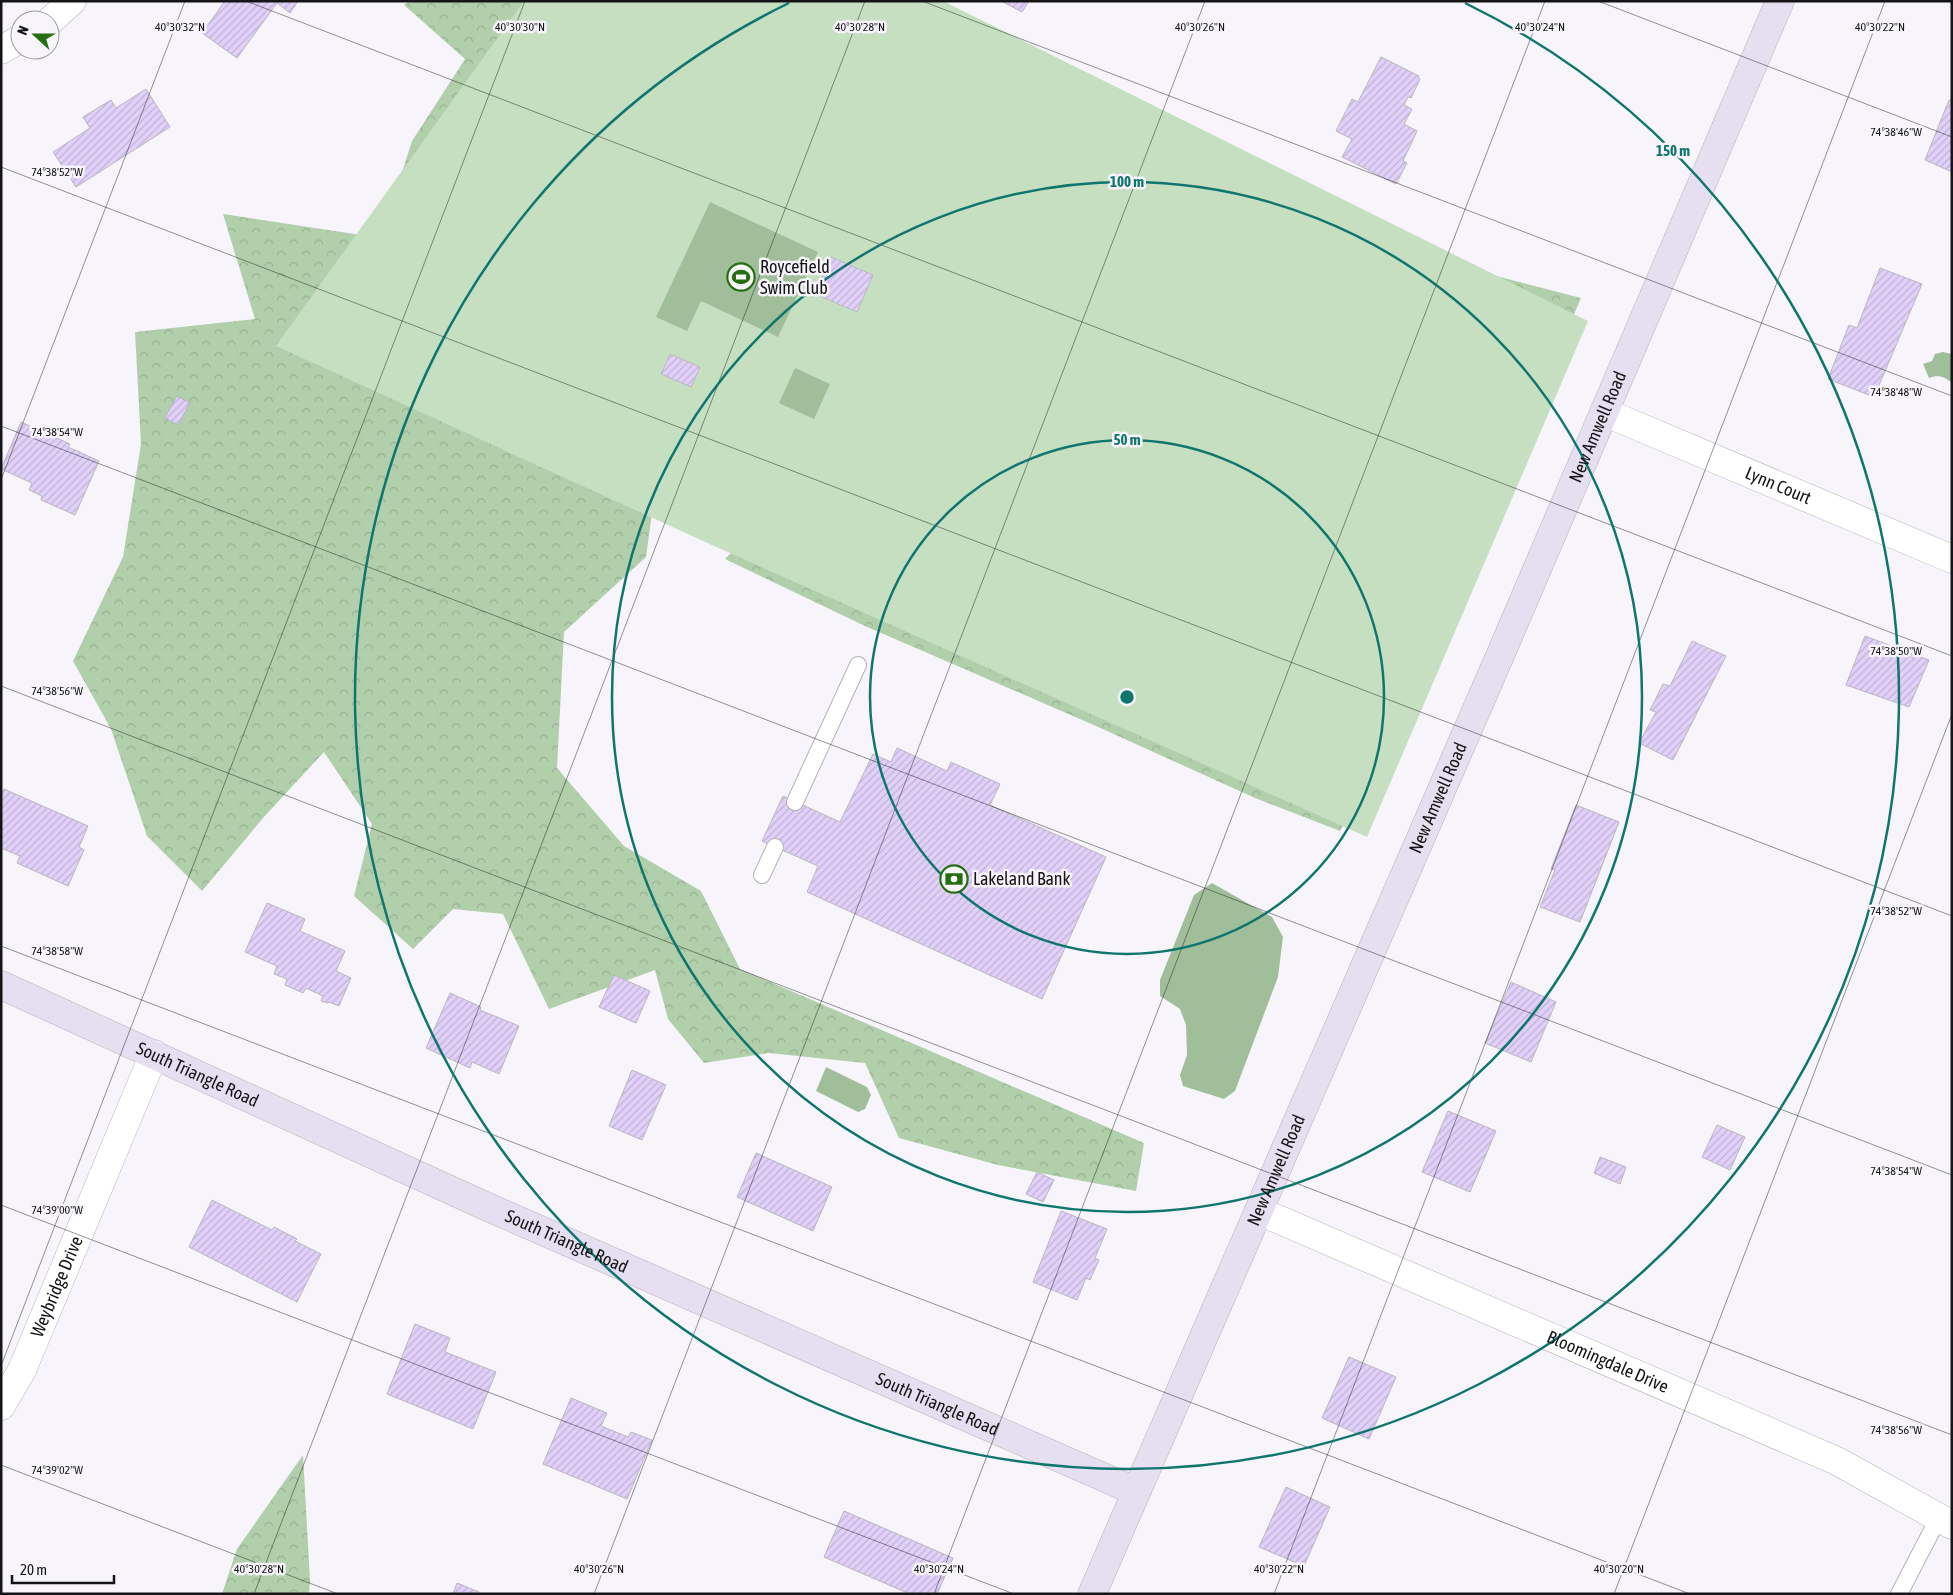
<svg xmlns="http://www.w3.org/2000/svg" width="1953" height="1595" font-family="'Asap Condensed',sans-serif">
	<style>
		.forest { fill: url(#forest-crowns) }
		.pitch { fill: #c6dfc0 }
		.water { fill: #a1be9b }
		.building { fill: url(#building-hatch); stroke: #b9b7bd }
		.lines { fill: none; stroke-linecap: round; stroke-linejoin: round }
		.lane-casing { stroke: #b5b2b8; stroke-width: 18 }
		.street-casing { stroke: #b5b2b8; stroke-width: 29 }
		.secondary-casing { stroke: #b5b2b8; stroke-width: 29 }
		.lane { stroke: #fff; stroke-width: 16 }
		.street { stroke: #fff; stroke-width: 28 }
		.secondary { stroke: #e6def1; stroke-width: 28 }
		.ticks { fill: none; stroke: #151416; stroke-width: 1; stroke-opacity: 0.45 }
		.ring { fill: none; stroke: #0f766e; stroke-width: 2.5 }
		.labels { text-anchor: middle; stroke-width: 5; stroke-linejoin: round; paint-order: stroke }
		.poi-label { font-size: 18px; fill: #151416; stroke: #f7f5fb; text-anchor: start }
		.street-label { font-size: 18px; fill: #151416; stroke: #f7f5fb }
		.ticks-label { font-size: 12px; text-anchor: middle; fill: #151416; stroke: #f7f5fb; stroke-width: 5; stroke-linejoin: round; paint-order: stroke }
		.centre { fill: #0f766e; stroke: #f7f5fb; stroke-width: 2.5 }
		.ring-label { font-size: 15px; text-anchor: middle; font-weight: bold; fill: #0f766e; stroke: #f7f5fb; stroke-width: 5; stroke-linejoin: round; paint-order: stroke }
	</style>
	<defs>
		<pattern id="forest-crowns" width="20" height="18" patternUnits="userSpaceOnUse" patternTransform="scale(1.25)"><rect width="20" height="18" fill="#b2cfab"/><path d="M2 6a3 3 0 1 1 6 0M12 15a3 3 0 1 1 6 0" fill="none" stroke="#98b192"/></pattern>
		<pattern id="building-hatch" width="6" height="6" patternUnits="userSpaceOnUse" patternTransform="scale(1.25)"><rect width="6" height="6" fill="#e1d0f9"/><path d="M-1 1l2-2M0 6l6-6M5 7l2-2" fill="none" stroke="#c0b2d5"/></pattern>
	</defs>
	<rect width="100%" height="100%" fill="#f7f5fb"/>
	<!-- forest -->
	<g class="forest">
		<polygon points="410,1 938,1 1469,269 1581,298 1464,572 1383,756 1340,831 1255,798 1096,726 865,626 725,559 854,425 661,448 646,557 564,632 557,768 624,846 701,891 740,969 1144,1143 1136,1191 998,1165 899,1138 865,1063 769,1053 704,1063 668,1019 655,970 549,1009 503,914 453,909 413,949 354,896 372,824 324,752 263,818 202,891 147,836 111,729 73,661 123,557 141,444 135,332 255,319 223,214 381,238 412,141 465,59 404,5"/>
		<polygon points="303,1455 310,1580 309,1594 222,1594 237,1549"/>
	</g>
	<!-- pitch -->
	<polygon class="pitch" points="524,1 943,1 1588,321 1367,837 712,545 276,346"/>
	<!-- water -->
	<g class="water">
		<polygon points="710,202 818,252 778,337 701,301 687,331 656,317"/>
		<path d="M1943,352L1952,354V383C1945,377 1938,374 1929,378L1923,364L1932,361L1935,354Z"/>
		<polygon points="795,368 830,384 814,419 779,403"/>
		<polygon points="1212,883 1272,917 1283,937 1278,977 1235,1091 1224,1099 1183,1086 1180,1075 1187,1055 1186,1025 1180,1009 1160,996 1160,980 1194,895"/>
		<polygon points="826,1067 867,1087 871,1095 865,1109 858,1112 816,1091"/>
	</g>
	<!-- building -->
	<g class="building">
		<polygon points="225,1 298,1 290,13 277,3 237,58 202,33"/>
		<polygon points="1001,1 1029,1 1022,12"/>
		<polygon points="1381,57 1419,76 1418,78 1420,79 1411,98 1408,97 1404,105 1412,109 1404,124 1417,131 1403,161 1407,163 1396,184 1342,157 1352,139 1336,131 1352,99 1358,102"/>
		<polygon points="146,89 170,127 76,187 53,152 90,128 83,117 111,100 116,108"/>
		<polygon points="1949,100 1952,100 1952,172 1925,160"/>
		<polygon points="831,257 873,275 857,312 815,294"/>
		<polygon points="1880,268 1922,284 1874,397 1828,379 1849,325 1857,328"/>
		<polygon points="670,354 700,367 691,387 661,374"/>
		<polygon points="177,396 190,403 178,425 165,418"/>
		<polygon points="21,422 70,444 68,447 99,461 75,515 41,500 42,496 29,490 32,483 1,469"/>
		<polygon points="1865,636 1929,660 1909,707 1846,685"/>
		<polygon points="1692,641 1726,656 1673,760 1639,743 1656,712 1650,710 1663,684 1670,686"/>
		<polygon points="897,748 947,771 951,762 1000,784 990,805 1106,857 1042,999 807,892 818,866 762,841 783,796 840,822 873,754 891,762"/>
		<polygon points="4,789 88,826 79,847 84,850 68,886 17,863 20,856 1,848 1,795"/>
		<polygon points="1576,805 1619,822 1580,922 1540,907 1555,870 1551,869"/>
		<polygon points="267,903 305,919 300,931 345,951 336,971 351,978 339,1006 329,1002 328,1003 321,1001 323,996 306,988 303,993 285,985 287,979 274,974 277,966 245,952"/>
		<polygon points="614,975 650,991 636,1023 599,1007"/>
		<polygon points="1511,982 1556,1002 1531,1062 1485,1043"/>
		<polygon points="450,993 481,1007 480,1010 519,1026 499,1074 472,1062 470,1068 426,1048"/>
		<polygon points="632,1070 666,1085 642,1140 609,1126"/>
		<polygon points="1448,1111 1496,1131 1470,1192 1422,1172"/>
		<polygon points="1717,1125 1745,1137 1730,1170 1702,1157"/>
		<polygon points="756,1153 832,1187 813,1231 737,1197"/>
		<polygon points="1600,1157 1626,1167 1620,1184 1594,1173"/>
		<polygon points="1037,1172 1054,1180 1043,1202 1026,1194"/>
		<polygon points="212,1200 272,1230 274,1227 297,1239 295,1241 321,1254 297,1302 189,1247"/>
		<polygon points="1061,1211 1107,1229 1095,1258 1099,1260 1090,1280 1086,1278 1077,1300 1033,1282"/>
		<polygon points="415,1324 450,1338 445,1352 496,1372 473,1429 387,1394"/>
		<polygon points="1349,1357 1396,1377 1369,1439 1322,1418"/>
		<polygon points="571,1398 607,1413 601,1426 628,1437 631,1432 652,1440 627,1499 543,1464"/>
		<polygon points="1286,1487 1330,1507 1304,1566 1259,1547"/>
		<polygon points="844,1511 953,1558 937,1594 910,1594 824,1557"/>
		<polygon points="457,1583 479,1592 478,1594 453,1594"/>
	</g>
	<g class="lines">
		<!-- lane casing -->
		<g class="lane-casing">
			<g id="lane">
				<polyline points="795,802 858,665"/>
				<polyline points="762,875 775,847"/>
				<polyline points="1899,1594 1939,1517"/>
			</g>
		</g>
		<!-- street casing -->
		<g class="street-casing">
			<g id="street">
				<polyline points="50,21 72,1"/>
				<polyline points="1,50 20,39"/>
				<path id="s1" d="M1604,412L1952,559"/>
				<path id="s2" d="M1259,1211L1837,1461L1952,1525"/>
				<path id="s3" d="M1,1406L22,1370L154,1054"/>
			</g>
		</g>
		<!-- secondary casing -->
		<g class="secondary-casing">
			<g id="secondary">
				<path id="s4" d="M1,985L481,1204L1135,1491"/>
				<path id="s5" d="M1092,1594L1502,651L1780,1"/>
			</g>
		</g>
		<!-- lane -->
		<use href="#lane" class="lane"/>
		<!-- street -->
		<use href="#street" class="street"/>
		<!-- secondary -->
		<use href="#secondary" class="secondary"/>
	</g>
	<!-- ticks -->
	<path class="ticks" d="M246,1L1952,656M922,1L1952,396M1598,1L1952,137M1,167L1952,916M1,426L1952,1175M1,480L185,1M1,686L1952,1435M1,946L1690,1594M1,1205L1014,1594M1,1366L525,1M1,1465L338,1594M254,1594L865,1M594,1594L1205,1M934,1594L1545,1M1274,1594L1885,1M1614,1594L1952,714"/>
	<!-- distance rings -->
	<g class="ring">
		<circle cx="1127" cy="697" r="257"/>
		<circle cx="1127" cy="697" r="515"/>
		<path d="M1465 3A772 772 0 1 1 789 3"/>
	</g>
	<!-- icons -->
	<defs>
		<g id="stadium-ring" transform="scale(1.4375)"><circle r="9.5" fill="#f7f5fb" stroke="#256e0f" stroke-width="1.5"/><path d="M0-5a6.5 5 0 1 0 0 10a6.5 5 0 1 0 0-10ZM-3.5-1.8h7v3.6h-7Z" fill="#256e0f"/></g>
		<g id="bank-ring" transform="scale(1.4375)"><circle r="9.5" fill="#f7f5fb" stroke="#256e0f" stroke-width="1.5"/><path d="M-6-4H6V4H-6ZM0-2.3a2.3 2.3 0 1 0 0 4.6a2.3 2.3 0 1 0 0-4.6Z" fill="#256e0f"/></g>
	</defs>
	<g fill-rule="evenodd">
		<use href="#stadium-ring" x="741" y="277"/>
		<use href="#bank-ring" x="954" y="879"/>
	</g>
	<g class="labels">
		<!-- poi labels -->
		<g class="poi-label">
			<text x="760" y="273">Roycefield<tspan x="760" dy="21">Swim Club</tspan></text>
			<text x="973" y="885">Lakeland Bank</text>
		</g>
		<!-- street labels -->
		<g class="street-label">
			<text dy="6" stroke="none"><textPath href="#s5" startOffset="1272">New Amwell Road</textPath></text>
			<text dy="6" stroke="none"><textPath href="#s1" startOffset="189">Lynn Court</textPath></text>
			<text dy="6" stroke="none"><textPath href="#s5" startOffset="868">New Amwell Road</textPath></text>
			<text dy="6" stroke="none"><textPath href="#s4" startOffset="216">South Triangle Road</textPath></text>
			<text dy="6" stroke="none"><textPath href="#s5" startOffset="462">New Amwell Road</textPath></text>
			<text dy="6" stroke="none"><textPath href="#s4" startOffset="621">South Triangle Road</textPath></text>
			<text dy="6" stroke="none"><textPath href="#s3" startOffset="132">Weybridge Drive</textPath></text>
			<text dy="6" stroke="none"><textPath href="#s2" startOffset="380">Bloomingdale Drive</textPath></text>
			<text dy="6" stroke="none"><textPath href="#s4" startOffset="1026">South Triangle Road</textPath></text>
		</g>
	</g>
	<g class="ticks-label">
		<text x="180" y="31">40°30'32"N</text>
		<text x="1200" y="31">40°30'26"N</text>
		<text x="1880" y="31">40°30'22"N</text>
		<text x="520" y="31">40°30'30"N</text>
		<text x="860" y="31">40°30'28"N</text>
		<text x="1540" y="31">40°30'24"N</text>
		<text x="1896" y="136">74°38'46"W</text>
		<text x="57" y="176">74°38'52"W</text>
		<text x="1896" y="396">74°38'48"W</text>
		<text x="57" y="436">74°38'54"W</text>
		<text x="1896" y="655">74°38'50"W</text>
		<text x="57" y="695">74°38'56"W</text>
		<text x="1896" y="915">74°38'52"W</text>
		<text x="57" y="955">74°38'58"W</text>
		<text x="1896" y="1175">74°38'54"W</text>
		<text x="57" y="1214">74°39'00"W</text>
		<text x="1896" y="1434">74°38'56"W</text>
		<text x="57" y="1474">74°39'02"W</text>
		<text x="259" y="1573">40°30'28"N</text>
		<text x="599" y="1573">40°30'26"N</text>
		<text x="939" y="1573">40°30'24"N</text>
		<text x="1279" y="1573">40°30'22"N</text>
		<text x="1619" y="1573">40°30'20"N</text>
	</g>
	<circle cx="1127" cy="697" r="8" class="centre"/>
	<g class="ring-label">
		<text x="1673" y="156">150 m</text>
		<text x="1127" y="187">100 m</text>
		<text x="1127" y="445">50 m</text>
	</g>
	<!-- border -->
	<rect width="1953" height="1595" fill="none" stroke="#151416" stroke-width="5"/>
	<!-- north arrow -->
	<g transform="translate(35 35) rotate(291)"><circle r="24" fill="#f7f5fb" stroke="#9d9b9f"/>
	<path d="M0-4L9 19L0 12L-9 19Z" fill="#256e0f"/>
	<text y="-8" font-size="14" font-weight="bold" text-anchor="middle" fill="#151416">N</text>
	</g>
	<!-- scale -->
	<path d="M12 1575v8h102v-8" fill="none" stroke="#151416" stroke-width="2.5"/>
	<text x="20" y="1575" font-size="15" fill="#151416" stroke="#f7f5fb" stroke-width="4" paint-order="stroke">20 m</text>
</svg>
